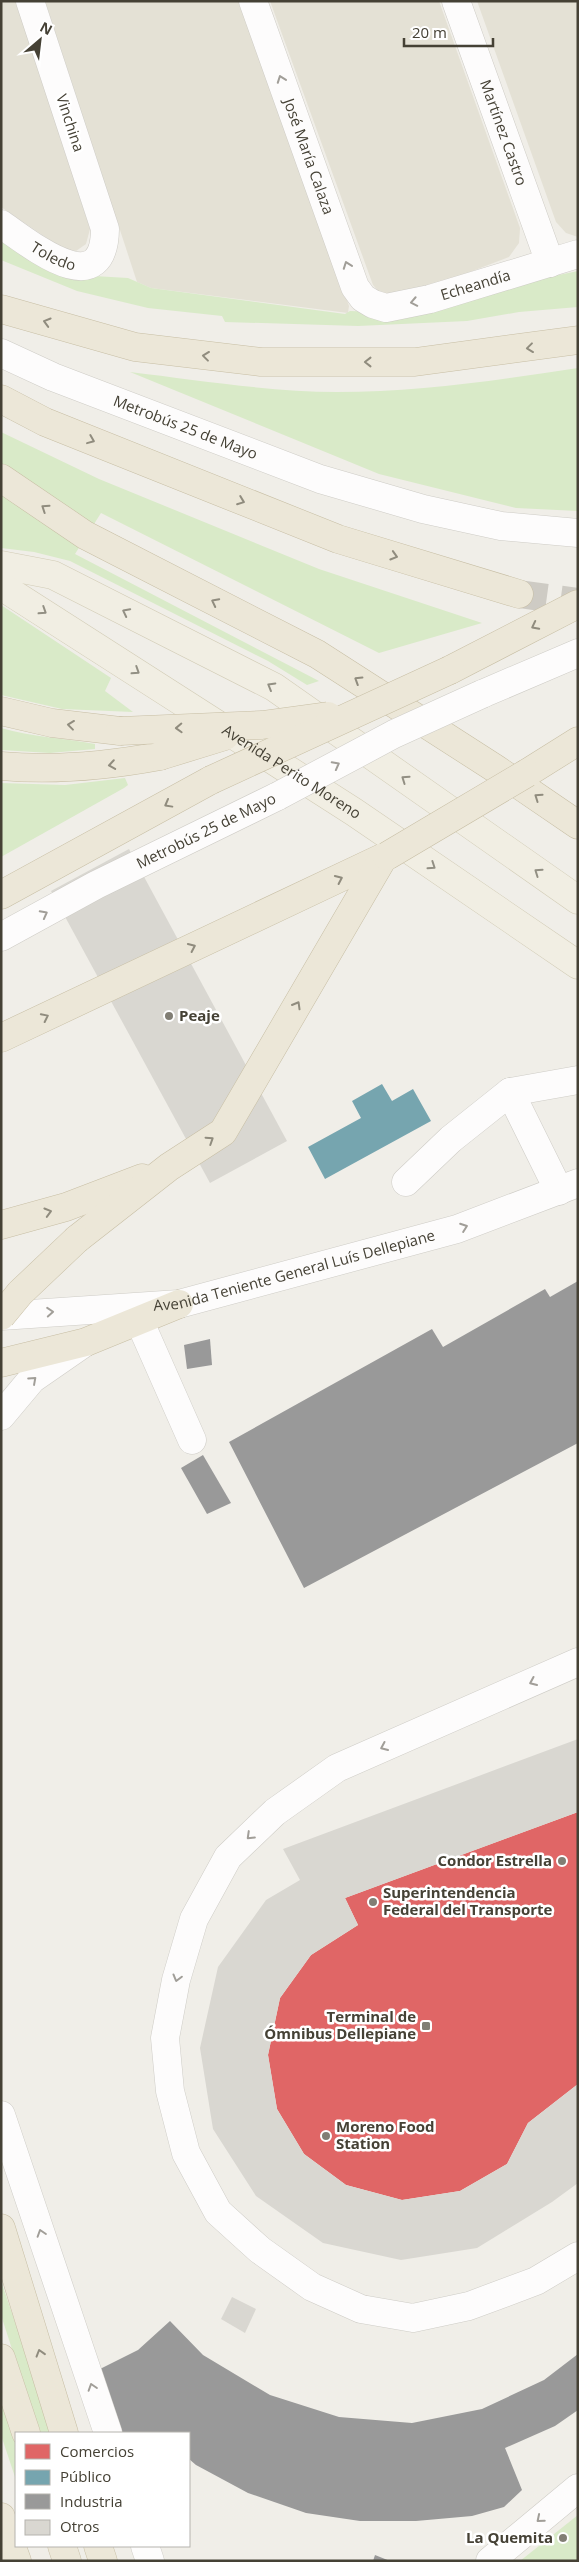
<svg xmlns="http://www.w3.org/2000/svg" width="579" height="2562" font-family="'Open Sans',sans-serif">
	<style>
		.residential { fill: #e4e1d5 }
		.green { fill: #d9eac8 }
		.shops { fill: #e06666 }
		.public { fill: #76a5af }
		.industry { fill: #999 }
		.building { fill: #d9d7d1 }
		.lines { fill: none; stroke-linecap: round; stroke-linejoin: round }
		.highway-tunnel { stroke: #cecbc4; stroke-width: 28; stroke-dasharray: 28 14; stroke-linecap: butt }
		.minor-casing { stroke: #ceccc6; stroke-width: 29 }
		.major-casing { stroke: #d2ccb6; stroke-width: 29 }
		.highway-casing { stroke: #c7bea4; stroke-width: 29 }
		.minor { stroke: #fdfcfc; stroke-width: 28 }
		.major { stroke: #f1eee3; stroke-width: 28 }
		.highway { stroke: #ece7d8; stroke-width: 28 }
		.minor-bridge-casing { stroke: #ceccc6; stroke-width: 29; stroke-linecap: butt }
		.highway-bridge-casing { stroke: #c7bea4; stroke-width: 29; stroke-linecap: butt }
		.minor-bridge { stroke: #fdfcfc; stroke-width: 28 }
		.highway-bridge { stroke: #ece7d8; stroke-width: 28 }
		.oneway { stroke: #a19e98 }
		.oneway2 { stroke: #908c7e }
		.oneway3 { stroke: #928f83 }
		.poi-dot { fill: #817e74; stroke: #fff; stroke-width: 2 }
		.labels { text-anchor: middle; stroke-width: 5; stroke-linejoin: round; paint-order: stroke }
		.street-label { font-size: 15px; fill: #454135; stroke: #fff }
		.poi-label { font-size: 15px; font-weight: bold; fill: #454135; stroke: #fff; text-anchor: start }
	</style>
	<rect width="100%" height="100%" fill="#f0eee8"/>
	<!-- residential -->
	<g class="residential">
		<polygon points="1,1 16,1 90,229 86,244 76,251 63,249 1,207"/>
		<polygon points="45,1 241,1 349,306 348,313 151,288 137,282"/>
		<polygon points="270,1 439,1 520,228 519,243 509,257 402,298 380,293 373,285"/>
		<polygon points="477,1 578,1 578,237 566,233 556,222"/>
	</g>
	<!-- green -->
	<g class="green">
		<polygon points="1,233 94,276 128,278 151,288 345,314 350,311 380,312 578,271 578,307 519,312 467,321 358,326 225,322 222,316 148,308 77,291 1,260"/>
		<path d="M578,368V511L516,508L379,474L130,372C197,380 271,392 337,392C418,392 498,380 578,368Z"/>
		<polygon points="1,432 99,479 319,569 482,623 379,653 101,513 75,554 319,681 307,685 268,661 70,561 34,552 1,548"/>
		<polygon points="1,605 111,678 105,691 133,712 62,709 1,695"/>
		<path d="M1,728C32,737 64,738 95,744V749L50,753L1,750Z"/>
		<polygon points="125,778 128,785 124,788 1,857 1,783 65,785"/>
		<polygon points="1,2281 53,2433 39,2433 1,2315"/>
		<polygon points="1,2392 16,2441 16,2480 1,2435"/>
		<polygon points="578,2515 578,2561 520,2561"/>
	</g>
	<!-- shops -->
	<polygon class="shops" points="578,1812 578,2084 528,2123 507,2164 460,2191 402,2200 346,2185 304,2154 277,2109 268,2055 280,1998 311,1955 358,1925 345,1898"/>
	<!-- public -->
	<polygon class="public" points="382,1084 392,1101 413,1089 431,1121 325,1179 308,1147 361,1118 352,1101"/>
	<!-- industry -->
	<g class="industry">
		<polygon points="578,1281 578,1443 304,1588 229,1442 432,1329 443,1347 545,1289 550,1297"/>
		<polygon points="210,1339 212,1365 187,1369 184,1345"/>
		<polygon points="203,1455 231,1503 207,1514 181,1468"/>
		<polygon points="170,2321 203,2355 270,2395 339,2417 412,2423 482,2409 544,2380 578,2354 578,2410 555,2426 505,2448 522,2490 504,2507 472,2516 416,2521 360,2521 306,2513 248,2493 196,2465 189,2459 189,2433 121,2433 98,2370 138,2350"/>
		<polygon points="375,2555 390,2561 373,2561"/>
	</g>
	<!-- building -->
	<g class="building">
		<polygon points="129,849 287,1141 210,1183 51,891"/>
		<polygon points="578,1739 578,1812 345,1898 358,1925 311,1955 280,1998 268,2055 277,2109 304,2154 346,2185 402,2200 460,2191 507,2164 528,2123 578,2084 578,2183 552,2202 477,2248 401,2260 323,2243 256,2196 213,2129 200,2048 218,1967 266,1900 300,1880 283,1849"/>
		<polygon points="232,2297 256,2309 245,2333 221,2319"/>
	</g>
	<g class="lines">
		<!-- highway-tunnel -->
		<polyline class="highway-tunnel" points="519,594 578,602"/>
		<!-- minor casing -->
		<g class="minor-casing">
			<g id="minor">
				<path id="s1" d="M253,1L355,287L363,298L373,304L386,308L430,299L578,254"/>
				<path id="s2" d="M456,1L550,263"/>
				<path id="s3" d="M1,224C30,244 104,305 105,229L30,1"/>
				<path id="s4" d="M1,353L53,377L320,479L423,509L501,526L578,533"/>
				<polyline points="482,694 578,653"/>
				<path id="s5" d="M1,937L96,885L278,796"/>
				<polyline points="510,1092 559,1191"/>
				<polyline points="406,1182 451,1139 510,1092 578,1080"/>
				<path id="s6" d="M1,1316L179,1304L457,1229L578,1183"/>
				<polyline points="139,1320 192,1440"/>
				<polyline points="1,1416 32,1379 84,1343"/>
				<polyline points="578,1662 337,1768 275,1812 228,1857 194,1919 176,1980 165,2038 170,2091 186,2153 218,2212 260,2250 312,2287 361,2309 413,2318 469,2306 536,2281 578,2256"/>
				<polyline points="1,2115 108,2433"/>
				<polyline points="145,2546 150,2561"/>
				<polyline points="490,2561 578,2488"/>
			</g>
		</g>
		<!-- major casing -->
		<g class="major-casing">
			<g id="major">
				<polyline points="1,565 53,575 274,687 578,900"/>
				<path id="s7" d="M1,586L354,812L578,965"/>
			</g>
		</g>
		<!-- highway casing -->
		<g class="highway-casing">
			<g id="highway">
				<polyline points="1,309 135,347 261,362 415,362 578,340"/>
				<polyline points="1,399 45,422 338,539 519,594"/>
				<polyline points="1,478 85,535 317,654 496,769 578,825"/>
				<polyline points="450,670 578,604"/>
				<polyline points="1,711 52,723 120,731"/>
				<path d="M1,766C55,771 106,766 160,756"/>
				<polyline points="527,773 578,741"/>
				<polyline points="1,895 211,780"/>
				<polyline points="1,1038 386,856"/>
				<polyline points="1,1225 66,1207 142,1178"/>
				<polyline points="77,1239 169,1167 223,1132 383,858"/>
				<polyline points="1,1363 86,1342 179,1304"/>
				<polyline points="1,2228 64,2433"/>
				<polyline points="1,2358 26,2433"/>
				<polyline points="1,2517 17,2561"/>
				<polyline points="62,2546 67,2561"/>
				<polyline points="98,2546 103,2561"/>
			</g>
		</g>
		<!-- minor -->
		<use href="#minor" class="minor"/>
		<!-- major -->
		<use href="#major" class="major"/>
		<!-- highway -->
		<use href="#highway" class="highway"/>
		<!-- minor-bridge casing -->
		<g class="minor-bridge-casing">
			<polyline id="minor-bridge" points="278,796 394,734 482,694"/>
		</g>
		<!-- highway-bridge casing -->
		<g class="highway-bridge-casing">
			<g id="highway-bridge">
				<polyline points="120,731 262,725 328,716"/>
				<polyline points="160,756 225,736"/>
				<polyline points="211,780 450,670"/>
				<polyline points="387,856 527,773"/>
				<polyline points="1,1316 20,1293 77,1239"/>
			</g>
		</g>
		<!-- minor-bridge -->
		<use href="#minor-bridge" class="minor-bridge"/>
		<!-- highway-bridge -->
		<use href="#highway-bridge" class="highway-bridge"/>
	</g>
	<!-- one-way arrows -->
	<defs><path id="oneway-chevron" d="M-2-3.5L2.5 0L-2 3.5" fill="none" stroke-width="1.6" stroke-linecap="round" stroke-linejoin="round" transform="scale(1.25)"/></defs>
	<g class="oneway">
		<use href="#oneway-chevron" transform="translate(281 79) rotate(-110)"/>
		<use href="#oneway-chevron" transform="translate(347 265) rotate(-110)"/>
		<use href="#oneway-chevron" transform="translate(414 302) rotate(169)"/>
		<use href="#oneway-chevron" transform="translate(336 765) rotate(-28)"/>
		<use href="#oneway-chevron" transform="translate(44 914) rotate(-28)"/>
		<use href="#oneway-chevron" transform="translate(464 1227) rotate(-20)"/>
		<use href="#oneway-chevron" transform="translate(50 1312) rotate(-4)"/>
		<use href="#oneway-chevron" transform="translate(33 1380) rotate(-42)"/>
		<use href="#oneway-chevron" transform="translate(533 1682) rotate(156)"/>
		<use href="#oneway-chevron" transform="translate(384 1747) rotate(156)"/>
		<use href="#oneway-chevron" transform="translate(250 1836) rotate(136)"/>
		<use href="#oneway-chevron" transform="translate(177 1978) rotate(105)"/>
		<use href="#oneway-chevron" transform="translate(41 2233) rotate(-108)"/>
		<use href="#oneway-chevron" transform="translate(92 2387) rotate(-108)"/>
		<use href="#oneway-chevron" transform="translate(540 2519) rotate(140)"/>
	</g>
	<g class="oneway2">
		<use href="#oneway-chevron" transform="translate(47 322) rotate(-164)"/>
		<use href="#oneway-chevron" transform="translate(530 348) rotate(173)"/>
		<use href="#oneway-chevron" transform="translate(206 356) rotate(-173)"/>
		<use href="#oneway-chevron" transform="translate(368 362) rotate(180)"/>
		<use href="#oneway-chevron" transform="translate(91 440) rotate(22)"/>
		<use href="#oneway-chevron" transform="translate(241 501) rotate(21)"/>
		<use href="#oneway-chevron" transform="translate(45 508) rotate(-146)"/>
		<use href="#oneway-chevron" transform="translate(394 556) rotate(17)"/>
		<use href="#oneway-chevron" transform="translate(215 602) rotate(-153)"/>
		<use href="#oneway-chevron" transform="translate(535 626) rotate(153)"/>
		<use href="#oneway-chevron" transform="translate(358 680) rotate(-148)"/>
		<use href="#oneway-chevron" transform="translate(71 725) rotate(-173)"/>
		<use href="#oneway-chevron" transform="translate(179 728) rotate(178)"/>
		<use href="#oneway-chevron" transform="translate(112 765) rotate(171)"/>
		<use href="#oneway-chevron" transform="translate(538 797) rotate(-145)"/>
		<use href="#oneway-chevron" transform="translate(168 804) rotate(151)"/>
		<use href="#oneway-chevron" transform="translate(339 879) rotate(-25)"/>
		<use href="#oneway-chevron" transform="translate(192 947) rotate(-25)"/>
		<use href="#oneway-chevron" transform="translate(297 1005) rotate(-60)"/>
		<use href="#oneway-chevron" transform="translate(45 1017) rotate(-26)"/>
		<use href="#oneway-chevron" transform="translate(210 1140) rotate(-33)"/>
		<use href="#oneway-chevron" transform="translate(48 1212) rotate(-16)"/>
		<use href="#oneway-chevron" transform="translate(40 2353) rotate(-107)"/>
	</g>
	<g class="oneway3">
		<use href="#oneway-chevron" transform="translate(43 611) rotate(33)"/>
		<use href="#oneway-chevron" transform="translate(126 612) rotate(-153)"/>
		<use href="#oneway-chevron" transform="translate(136 671) rotate(33)"/>
		<use href="#oneway-chevron" transform="translate(271 686) rotate(-150)"/>
		<use href="#oneway-chevron" transform="translate(405 779) rotate(-145)"/>
		<use href="#oneway-chevron" transform="translate(432 866) rotate(34)"/>
		<use href="#oneway-chevron" transform="translate(538 872) rotate(-145)"/>
	</g>
	<!-- markers -->
	<g class="poi-dot">
		<circle cx="169" cy="1016" r="5"/>
		<circle cx="562" cy="1861" r="5"/>
		<circle cx="373" cy="1902" r="5"/>
		<rect x="421" y="2021" width="10" height="10" rx="2.5"/>
		<circle cx="326" cy="2136" r="5"/>
		<circle cx="563" cy="2538" r="5"/>
	</g>
	<g class="labels">
		<!-- street labels -->
		<g class="street-label">
			<text transform="translate(70 123) rotate(72)" y="5">Vinchina</text>
			<text dy="5" stroke="none"><textPath href="#s2" startOffset="140">Martínez Castro</textPath></text>
			<text dy="5" stroke="none"><textPath href="#s1" startOffset="165">José María Calaza</textPath></text>
			<text dy="5" stroke="none"><textPath href="#s3" startOffset="62">Toledo</textPath></text>
			<text dy="5" stroke="none"><textPath href="#s1" startOffset="435">Echeandía</textPath></text>
			<text dy="5" stroke="none"><textPath href="#s4" startOffset="199">Metrobús 25 de Mayo</textPath></text>
			<text dy="5" stroke="none"><textPath href="#s7" startOffset="345">Avenida Perito Moreno</textPath></text>
			<text dy="5" stroke="none"><textPath href="#s5" startOffset="231">Metrobús 25 de Mayo</textPath></text>
			<text dy="5" stroke="none"><textPath href="#s6" startOffset="298">Avenida Teniente General Luís Dellepiane</textPath></text>
		</g>
		<!-- poi labels -->
		<g class="poi-label">
			<text x="179" y="1021">Peaje</text>
			<text x="552" y="1866" text-anchor="end">Condor Estrella</text>
			<text x="383" y="1898">Superintendencia<tspan x="383" dy="17">Federal del Transporte</tspan></text>
			<text x="416" y="2022" text-anchor="end">Terminal de<tspan x="416" dy="17">Ómnibus Dellepiane</tspan></text>
			<text x="336" y="2132">Moreno Food<tspan x="336" dy="17">Station</tspan></text>
			<text x="553" y="2543" text-anchor="end">La Quemita</text>
		</g>
	</g>
	<!-- border -->
	<rect width="579" height="2562" fill="none" stroke="#454135" stroke-width="5"/>
	<!-- legend -->
	<rect x="15" y="2432" width="175" height="115" fill="#ffffff" stroke="#b5b3ae"/>
	<rect x="25" y="2444" width="25" height="15" fill="#e06666" stroke="#b5b3ae"/>
	<text x="60" y="2457" font-size="15" fill="#454135">Comercios</text>
	<rect x="25" y="2470" width="25" height="15" fill="#76a5af" stroke="#b5b3ae"/>
	<text x="60" y="2482" font-size="15" fill="#454135">Público</text>
	<rect x="25" y="2494" width="25" height="15" fill="#999999" stroke="#b5b3ae"/>
	<text x="60" y="2507" font-size="15" fill="#454135">Industria</text>
	<rect x="25" y="2520" width="25" height="15" fill="#d9d7d1" stroke="#b5b3ae"/>
	<text x="60" y="2532" font-size="15" fill="#454135">Otros</text>
	<!-- north arrow -->
	<g transform="translate(40 40) rotate(28)" stroke="#ffffff" stroke-width="4" paint-order="stroke">
	<path d="M0-4L9 19L0 12L-9 19Z" fill="#454135"/>
	<text y="-8" font-size="14" font-weight="bold" text-anchor="middle" fill="#454135">N</text>
	</g>
	<!-- scale -->
	<path d="M404 38v8h89v-8" fill="none" stroke="#454135" stroke-width="2.5"/>
	<text x="412" y="38" font-size="15" fill="#454135" stroke="#ffffff" stroke-width="4" paint-order="stroke">20 m</text>
</svg>
